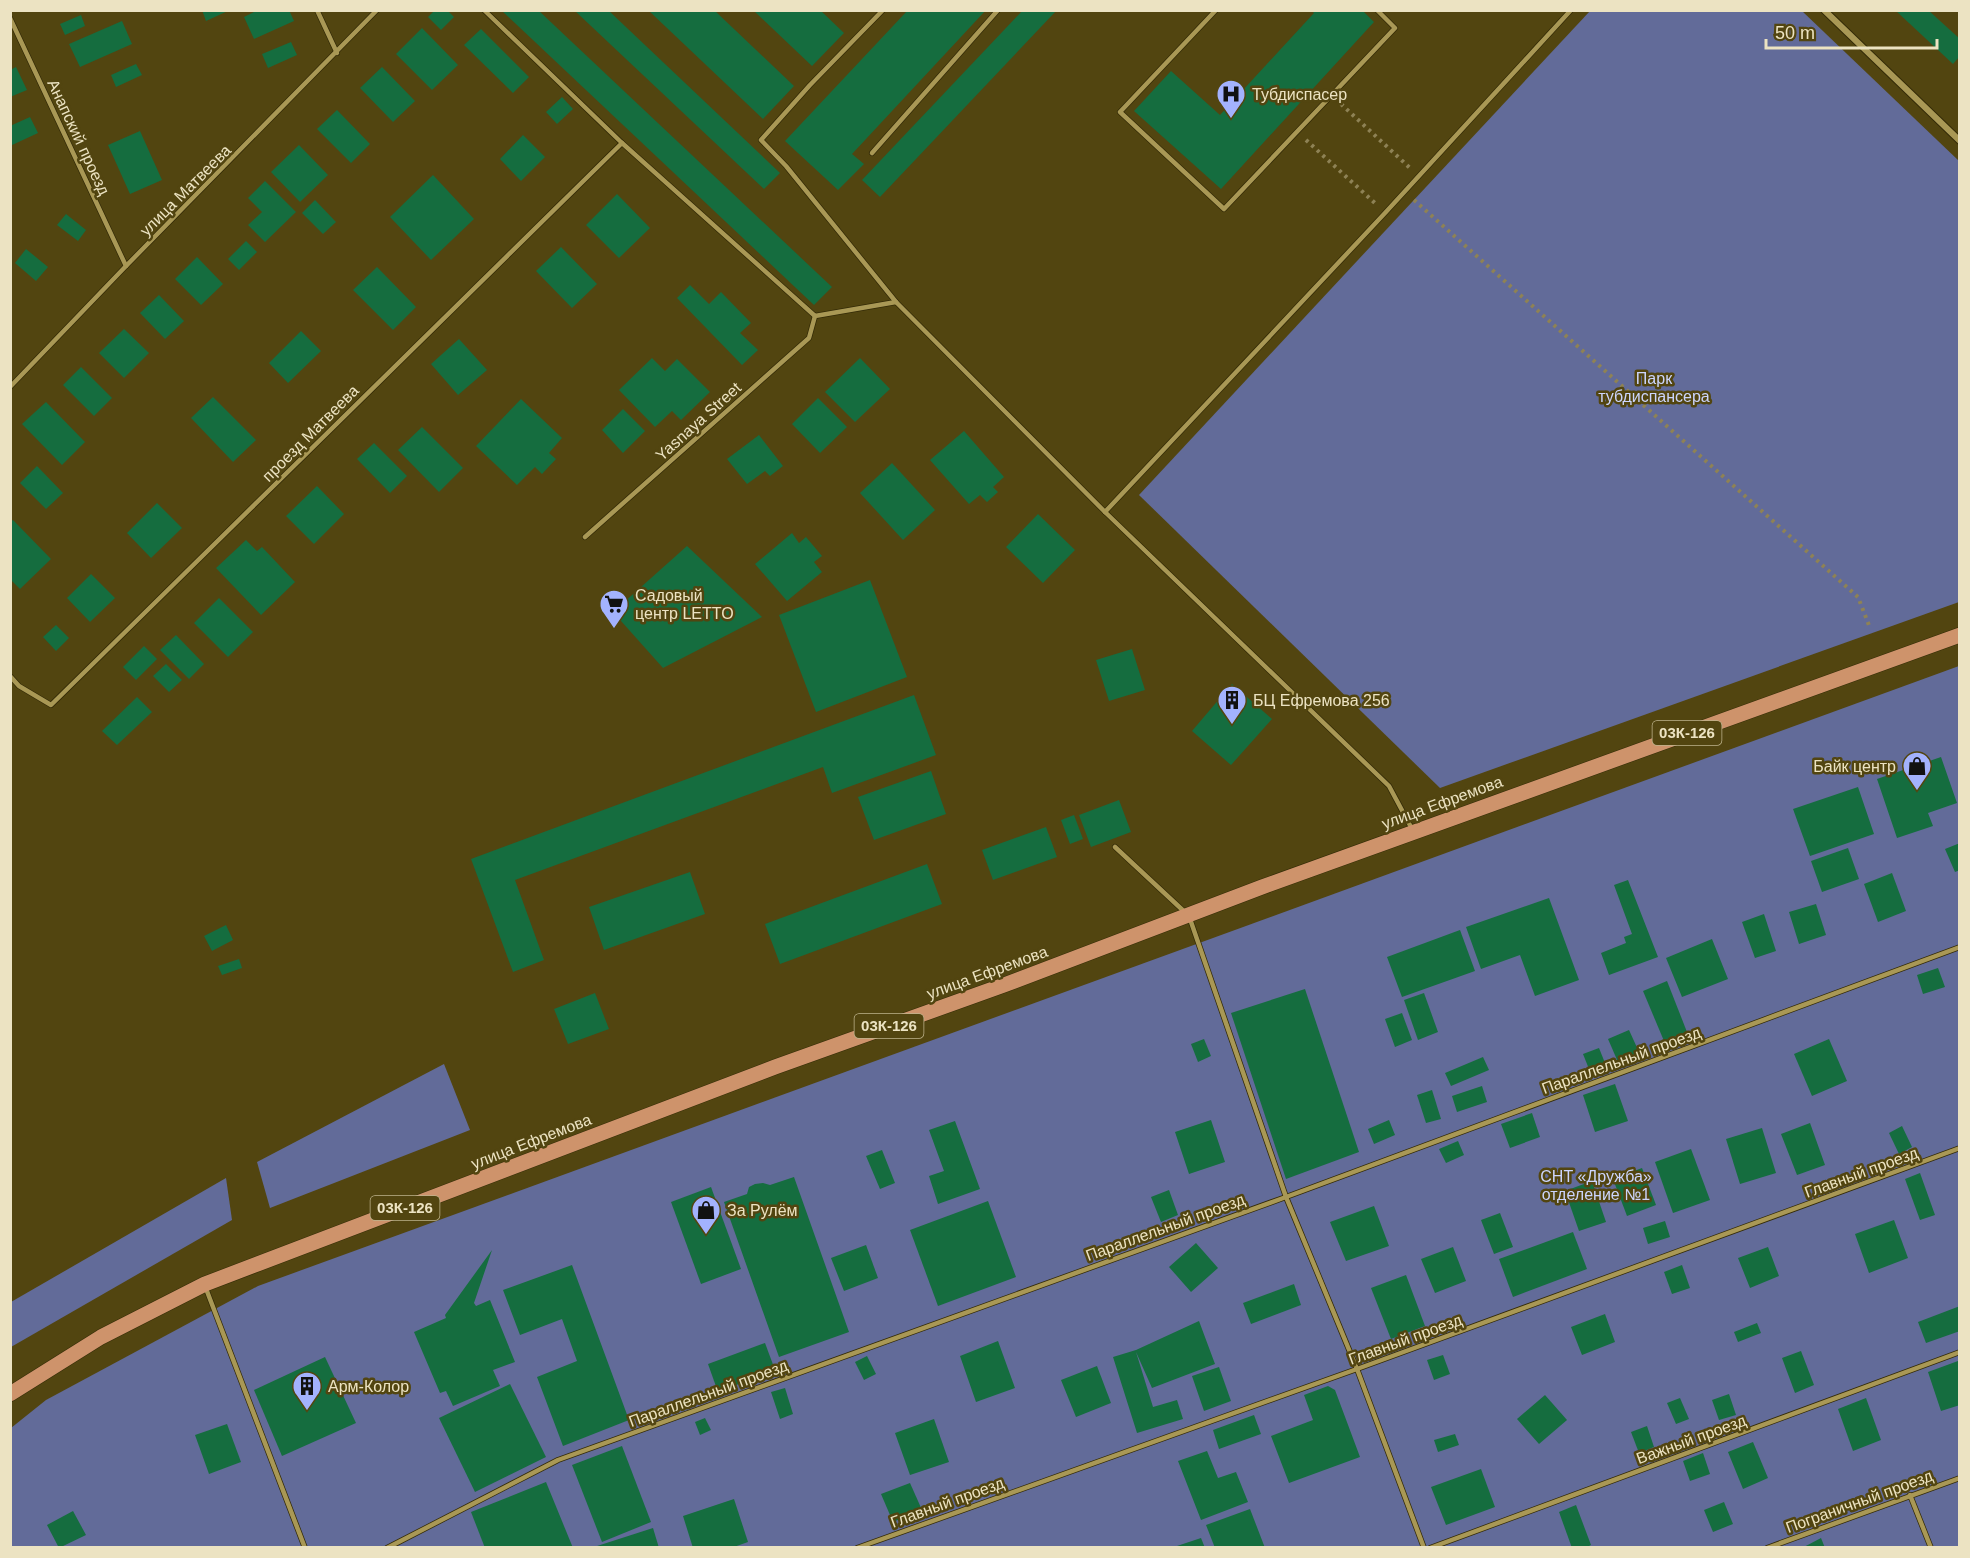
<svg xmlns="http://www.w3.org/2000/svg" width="1970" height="1558" font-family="Arial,sans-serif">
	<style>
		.green { fill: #626b99 }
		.building { fill: #156d3f }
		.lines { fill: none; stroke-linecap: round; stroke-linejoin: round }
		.service-casing { stroke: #342b07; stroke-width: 6 }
		.minor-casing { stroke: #342b07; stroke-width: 8 }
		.primary-casing { stroke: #342b07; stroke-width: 16 }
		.path { stroke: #8e8255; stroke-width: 4; stroke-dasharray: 3 4.5; stroke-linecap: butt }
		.service { stroke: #a99855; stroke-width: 4.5 }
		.minor { stroke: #a99855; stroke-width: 6 }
		.primary { stroke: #ce936b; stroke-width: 15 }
		.labels { text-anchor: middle; stroke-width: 5; stroke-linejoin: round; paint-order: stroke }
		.shield { fill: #524510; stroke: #beb48d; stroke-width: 1.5 }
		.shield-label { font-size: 15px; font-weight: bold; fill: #ece3c2 }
		.poi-label { font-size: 16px; fill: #ece3c2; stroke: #524510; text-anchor: start }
		.street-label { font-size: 16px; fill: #ece3c2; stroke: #524510 }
		.park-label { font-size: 16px; fill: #ccd5fd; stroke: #524510 }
	</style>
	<rect width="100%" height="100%" fill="#524510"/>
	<!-- green -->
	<g class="green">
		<polygon points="1590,11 1802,11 1959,161 1959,602 1440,788 1139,495"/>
		<polygon points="1959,666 1959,1547 11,1548 11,1428 46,1400 258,1286"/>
		<polygon points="444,1064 470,1130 270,1208 257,1162"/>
		<polygon points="226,1178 232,1220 11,1347 11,1302"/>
	</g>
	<!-- building -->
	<g class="building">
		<polygon points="202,10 230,10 206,21"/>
		<polygon points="258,10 289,10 294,21 254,39 244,17"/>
		<polygon points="435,10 447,10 454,17 441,30 428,17"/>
		<polygon points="501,10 538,10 832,287 814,305"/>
		<polygon points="574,10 608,10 780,173 764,189"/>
		<polygon points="648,10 714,10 794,86 763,119"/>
		<polygon points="753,10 820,10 844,33 812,66"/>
		<polygon points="908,10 986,10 852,154 864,164 838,190 785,141"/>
		<polygon points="1023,10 1057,10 880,197 862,180"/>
		<polygon points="1311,10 1362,10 1374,22 1221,189 1134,111 1171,71 1220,115 1314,13"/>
		<polygon points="1895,10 1928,10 1960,39 1960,56 1953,64"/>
		<polygon points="81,15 85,26 65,35 60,24"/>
		<polygon points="122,21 132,44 80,67 69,44"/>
		<polygon points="422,28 458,65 432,90 396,54"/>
		<polygon points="481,29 529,77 513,93 464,45"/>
		<polygon points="291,42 297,55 268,68 262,54"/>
		<polygon points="136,64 142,75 116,87 111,75"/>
		<polygon points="16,67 27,90 10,97 10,70"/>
		<polygon points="382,67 415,101 393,122 360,88"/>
		<polygon points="562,97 573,109 557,124 546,112"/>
		<polygon points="337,110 370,144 351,163 317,129"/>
		<polygon points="30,117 38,133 10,146 10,126"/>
		<polygon points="140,131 162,180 130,194 108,145"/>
		<polygon points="523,135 545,157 521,181 500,159"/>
		<polygon points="299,145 328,175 300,202 271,172"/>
		<polygon points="433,175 474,219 431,260 390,217"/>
		<polygon points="265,181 296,212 265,242 248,225 262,212 248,198"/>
		<polygon points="617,194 650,228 619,258 586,225"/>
		<polygon points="315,200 336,222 323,234 302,213"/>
		<polygon points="66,214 86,230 78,241 57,225"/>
		<polygon points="246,241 257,252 239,270 228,259"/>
		<polygon points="561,247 597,284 572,308 536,271"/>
		<polygon points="26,249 48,267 36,281 15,263"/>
		<polygon points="197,257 223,284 201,305 175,279"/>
		<polygon points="377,267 416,307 393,330 353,290"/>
		<polygon points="690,285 709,304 721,292 751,323 740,333 758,350 742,365 677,298"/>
		<polygon points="159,295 184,321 165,339 140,313"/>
		<polygon points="124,329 149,353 124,378 99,353"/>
		<polygon points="301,331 321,351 288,383 269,363"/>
		<polygon points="459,339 487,370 458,395 431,364"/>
		<polygon points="652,358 665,371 677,359 710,392 681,420 672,411 655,427 619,390"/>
		<polygon points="860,358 890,389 855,422 825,392"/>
		<polygon points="81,367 112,398 94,416 63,385"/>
		<polygon points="213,397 256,440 233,462 191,418"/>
		<polygon points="818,398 847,427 820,453 792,424"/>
		<polygon points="521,399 562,438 549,453 556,459 542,474 535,467 517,485 476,446"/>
		<polygon points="46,402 85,442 62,465 22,424"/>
		<polygon points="623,409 645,431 623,453 602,430"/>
		<polygon points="422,427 463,468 439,492 398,450"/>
		<polygon points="964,431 1004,477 993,487 998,492 987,502 980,495 969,504 930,460"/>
		<polygon points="759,435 783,466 770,476 765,471 747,484 727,459"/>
		<polygon points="374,443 407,476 390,493 357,459"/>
		<polygon points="892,463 935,510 903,540 860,493"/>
		<polygon points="37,466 63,493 46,509 20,483"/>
		<polygon points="317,486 344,514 314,544 286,516"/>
		<polygon points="157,503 182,528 151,558 127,533"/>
		<polygon points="1038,514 1075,550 1043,583 1006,547"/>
		<polygon points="13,520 51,559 20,589 10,579 10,522"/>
		<polygon points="792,533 799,543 806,537 822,556 814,562 822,572 787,601 755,564"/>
		<polygon points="246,540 257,551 262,547 295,582 261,615 216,568"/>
		<polygon points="687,546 762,617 663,668 613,612"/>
		<polygon points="91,574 115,598 90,622 67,598"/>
		<polygon points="870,580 907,677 816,712 779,615"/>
		<polygon points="219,598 253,632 228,657 194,623"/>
		<polygon points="56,625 69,638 56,651 43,637"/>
		<polygon points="176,635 204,664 189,679 160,650"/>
		<polygon points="144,646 157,659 136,680 123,667"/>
		<polygon points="1132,649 1145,690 1109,701 1096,660"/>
		<polygon points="166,664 182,680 169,692 153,676"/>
		<polygon points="1232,684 1272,719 1231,765 1192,731"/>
		<polygon points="914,695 936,755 832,793 823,767 515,880 544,960 513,972 471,859"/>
		<polygon points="137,697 152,712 117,745 102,731"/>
		<polygon points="1941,757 1957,803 1928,813 1933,826 1897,838 1877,779"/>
		<polygon points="931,771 946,814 874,840 858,797"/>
		<polygon points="1858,787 1874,834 1810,856 1793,809"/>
		<polygon points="1119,800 1131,832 1091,847 1079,815"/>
		<polygon points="1074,815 1083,839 1070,844 1061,820"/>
		<polygon points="1046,827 1057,857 993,880 982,850"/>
		<polygon points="1960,843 1960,870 1955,872 1945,849"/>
		<polygon points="1848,848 1859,879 1822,892 1811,861"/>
		<polygon points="927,864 942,904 780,964 765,924"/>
		<polygon points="690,872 705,914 604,950 589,907"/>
		<polygon points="1892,873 1906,911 1878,922 1864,884"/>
		<polygon points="1628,880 1658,957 1609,975 1601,953 1626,943 1624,937 1632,934 1614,885"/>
		<polygon points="1549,898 1579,980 1535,996 1520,955 1481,969 1466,927"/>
		<polygon points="1816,904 1826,935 1799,944 1789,912"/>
		<polygon points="1764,914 1776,951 1755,958 1742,922"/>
		<polygon points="226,925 233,940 212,951 204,936"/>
		<polygon points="1460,930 1475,971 1402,997 1387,957"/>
		<polygon points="1712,939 1728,979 1682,997 1666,958"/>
		<polygon points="239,959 242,968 222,975 218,966"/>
		<polygon points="1938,968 1945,987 1923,994 1917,975"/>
		<polygon points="1667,981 1687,1032 1664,1041 1643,991"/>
		<polygon points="1305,989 1359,1152 1286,1179 1231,1013"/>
		<polygon points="595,993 609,1029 568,1044 554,1009"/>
		<polygon points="1424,993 1438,1032 1418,1040 1404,1000"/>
		<polygon points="1402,1013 1412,1040 1395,1047 1385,1019"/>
		<polygon points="1629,1030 1639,1052 1618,1062 1608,1039"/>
		<polygon points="1204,1039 1211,1056 1198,1062 1191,1044"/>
		<polygon points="1829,1039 1847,1081 1812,1096 1794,1054"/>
		<polygon points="1599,1048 1605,1063 1589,1069 1583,1054"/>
		<polygon points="1483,1057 1489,1070 1451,1086 1445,1073"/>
		<polygon points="1615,1084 1628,1121 1595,1132 1583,1095"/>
		<polygon points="1482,1086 1487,1102 1457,1112 1452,1096"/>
		<polygon points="1432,1090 1441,1119 1426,1123 1417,1095"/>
		<polygon points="1532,1113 1540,1137 1510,1148 1501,1124"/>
		<polygon points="1211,1120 1225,1162 1189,1174 1175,1132"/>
		<polygon points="1389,1120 1395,1135 1374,1144 1368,1129"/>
		<polygon points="955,1121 980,1189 938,1204 929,1176 944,1171 929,1130"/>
		<polygon points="1810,1123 1825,1165 1797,1175 1781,1134"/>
		<polygon points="1902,1126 1912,1147 1899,1154 1889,1133"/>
		<polygon points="1762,1128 1776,1173 1740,1184 1726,1139"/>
		<polygon points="1458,1141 1464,1155 1446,1163 1439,1149"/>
		<polygon points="1691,1149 1710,1200 1673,1213 1655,1162"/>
		<polygon points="882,1150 895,1183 880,1189 866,1156"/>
		<polygon points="1642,1168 1656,1205 1627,1216 1613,1179"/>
		<polygon points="1920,1173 1935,1215 1920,1220 1905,1179"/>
		<polygon points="794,1177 849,1332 779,1357 724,1202 747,1194 749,1187 755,1184 763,1183 770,1185"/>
		<polygon points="1592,1181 1606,1222 1579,1231 1565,1191"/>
		<polygon points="711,1187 741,1269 701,1284 671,1202"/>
		<polygon points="1169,1190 1178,1215 1161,1222 1151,1197"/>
		<polygon points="988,1201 1016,1277 938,1306 910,1230"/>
		<polygon points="1374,1206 1389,1246 1346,1261 1330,1222"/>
		<polygon points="1500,1213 1513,1247 1494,1254 1481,1220"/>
		<polygon points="1894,1220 1908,1258 1869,1273 1855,1234"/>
		<polygon points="1665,1221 1670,1237 1648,1244 1643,1228"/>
		<polygon points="1573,1232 1587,1269 1513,1297 1499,1259"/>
		<polygon points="1196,1243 1218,1268 1191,1292 1169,1267"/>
		<polygon points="866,1245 878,1278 844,1291 831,1258"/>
		<polygon points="1453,1247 1466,1281 1435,1293 1421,1259"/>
		<polygon points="1768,1247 1779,1276 1750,1288 1738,1258"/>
		<polygon points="492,1250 474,1303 476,1306 490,1300 515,1362 493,1370 500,1386 453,1406 446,1391 440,1393 414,1332 446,1318 445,1315"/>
		<polygon points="572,1265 629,1420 563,1446 537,1377 577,1361 562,1319 520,1335 503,1290"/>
		<polygon points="1682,1265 1690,1288 1672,1294 1664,1272"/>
		<polygon points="1406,1275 1425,1326 1391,1339 1371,1288"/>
		<polygon points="1294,1284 1301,1305 1251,1324 1243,1303"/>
		<polygon points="1960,1306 1960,1331 1926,1343 1918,1322"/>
		<polygon points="1605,1314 1615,1342 1582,1355 1571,1327"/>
		<polygon points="1199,1321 1215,1364 1152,1388 1136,1352 1153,1407 1177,1400 1183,1419 1137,1433 1113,1357 1136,1350"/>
		<polygon points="1757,1323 1761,1333 1738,1342 1734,1332"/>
		<polygon points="998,1341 1015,1388 976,1402 960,1356"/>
		<polygon points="765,1343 775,1370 718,1392 708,1364"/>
		<polygon points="1801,1351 1814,1385 1795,1393 1782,1358"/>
		<polygon points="1443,1355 1450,1374 1434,1380 1427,1360"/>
		<polygon points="867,1356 876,1374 864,1380 855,1362"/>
		<polygon points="325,1357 356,1423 282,1456 254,1390"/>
		<polygon points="1958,1361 1960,1366 1960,1405 1941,1411 1928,1372"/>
		<polygon points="1097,1366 1111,1403 1076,1417 1061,1380"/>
		<polygon points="1219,1367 1231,1401 1204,1411 1192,1376"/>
		<polygon points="510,1384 546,1457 475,1492 439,1418"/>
		<polygon points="1328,1386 1335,1390 1360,1457 1289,1483 1271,1436 1313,1420 1304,1395"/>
		<polygon points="785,1388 793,1414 780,1419 771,1392"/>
		<polygon points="1729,1394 1736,1415 1719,1420 1712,1400"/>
		<polygon points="1545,1395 1567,1420 1539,1444 1517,1419"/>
		<polygon points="1680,1398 1689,1419 1676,1424 1667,1403"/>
		<polygon points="1866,1398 1881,1440 1853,1451 1838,1409"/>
		<polygon points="1254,1415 1261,1434 1219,1449 1213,1430"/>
		<polygon points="705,1418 711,1430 700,1435 695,1422"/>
		<polygon points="934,1419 949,1462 910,1475 895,1433"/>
		<polygon points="227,1424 241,1462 209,1474 195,1435"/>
		<polygon points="1647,1426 1654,1447 1639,1453 1631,1432"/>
		<polygon points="1455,1434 1459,1445 1438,1452 1434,1440"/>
		<polygon points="1753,1442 1768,1478 1743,1489 1728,1452"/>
		<polygon points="622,1446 651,1522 602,1542 572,1465"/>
		<polygon points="1207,1451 1218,1478 1236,1472 1248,1502 1201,1520 1178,1461"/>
		<polygon points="1703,1453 1710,1474 1690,1481 1683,1461"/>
		<polygon points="1481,1469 1495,1507 1446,1525 1431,1487"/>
		<polygon points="546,1482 573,1548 485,1548 471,1512"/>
		<polygon points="910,1483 922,1510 893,1522 881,1494"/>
		<polygon points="734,1499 748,1542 731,1548 693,1548 683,1516"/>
		<polygon points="1724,1502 1733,1524 1713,1532 1704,1510"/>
		<polygon points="1576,1505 1591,1545 1585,1548 1572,1548 1559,1512"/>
		<polygon points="1250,1509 1265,1548 1215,1548 1206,1525"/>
		<polygon points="73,1511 86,1535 59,1548 47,1525"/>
		<polygon points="653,1528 659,1548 594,1548 594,1547"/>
		<polygon points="1201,1538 1205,1548 1174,1548 1174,1547"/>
		<polygon points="1821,1538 1825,1548 1802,1548"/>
	</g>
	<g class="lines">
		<!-- service casing -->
		<g class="service-casing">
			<g id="service">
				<polyline points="317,10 337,53"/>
				<polyline points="484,10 622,143 815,316 896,302 1105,512 1389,786 1412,829"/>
				<polyline points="883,10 810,85 761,140 786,166 896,302"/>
				<polyline points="1216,10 1120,112 1224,209 1395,28 1377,10"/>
				<polyline points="10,18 126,266"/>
				<polyline points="872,153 998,10"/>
				<polyline points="10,387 126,266 377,10"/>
				<polyline points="1105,512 1385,213 1571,10"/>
				<polyline points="585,537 809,338 815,316"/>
				<polyline points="10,676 19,686 51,705 622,143"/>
				<polyline points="1115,847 1189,916 1286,1197 1357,1369 1424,1548"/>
				<polyline points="205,1286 305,1548"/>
				<polyline points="1910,1495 1931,1548"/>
				<polyline points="387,1548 558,1460 1286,1197 1960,947"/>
				<polyline points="857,1548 1357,1369 1960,1148"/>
				<polyline points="1430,1548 1960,1352"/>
				<polyline points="1767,1548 1960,1478"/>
			</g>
		</g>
		<!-- minor casing -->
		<g class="minor-casing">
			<polyline id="minor" points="1824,10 1960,141"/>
		</g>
		<!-- primary casing -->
		<g class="primary-casing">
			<polyline id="primary" points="10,1394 101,1337 205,1284 775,1067 1004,985 1262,887 1960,635"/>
		</g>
		<!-- path -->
		<g class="path">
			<polyline points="1341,104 1410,168"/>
			<polyline points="1306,140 1376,204"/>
			<polyline points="1414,200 1858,597 1870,628"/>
		</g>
		<!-- service -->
		<use href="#service" class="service"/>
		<!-- minor -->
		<use href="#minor" class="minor"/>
		<!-- primary -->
		<use href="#primary" class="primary"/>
	</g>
	<!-- icons -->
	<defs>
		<g id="hospital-pin" transform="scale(1.5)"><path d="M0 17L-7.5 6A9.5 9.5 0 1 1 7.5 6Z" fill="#a3b2fd" stroke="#524510"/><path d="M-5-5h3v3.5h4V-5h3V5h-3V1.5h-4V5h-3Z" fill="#111"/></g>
		<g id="supermarket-pin" transform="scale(1.5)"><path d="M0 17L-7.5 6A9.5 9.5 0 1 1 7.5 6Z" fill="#a3b2fd" stroke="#524510"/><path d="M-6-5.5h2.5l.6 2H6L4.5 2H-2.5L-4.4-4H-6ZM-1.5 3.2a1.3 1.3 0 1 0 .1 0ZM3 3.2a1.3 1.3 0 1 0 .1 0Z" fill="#111"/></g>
		<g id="building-pin" transform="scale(1.5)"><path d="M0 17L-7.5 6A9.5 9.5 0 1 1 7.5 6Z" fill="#a3b2fd" stroke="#524510"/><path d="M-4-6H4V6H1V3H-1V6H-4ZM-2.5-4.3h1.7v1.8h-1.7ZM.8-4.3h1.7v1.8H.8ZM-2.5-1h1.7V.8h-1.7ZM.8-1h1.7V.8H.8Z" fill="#111"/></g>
		<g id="shop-pin" transform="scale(1.5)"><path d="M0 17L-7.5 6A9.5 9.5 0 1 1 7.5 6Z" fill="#a3b2fd" stroke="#524510"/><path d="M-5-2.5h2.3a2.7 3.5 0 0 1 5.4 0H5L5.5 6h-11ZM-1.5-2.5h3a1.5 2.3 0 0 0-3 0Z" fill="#111"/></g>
	</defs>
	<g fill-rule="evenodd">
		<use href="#hospital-pin" x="1231" y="94"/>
		<use href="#supermarket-pin" x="614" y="604"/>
		<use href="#building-pin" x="1232" y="700"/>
		<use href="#shop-pin" x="1917" y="766"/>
		<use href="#shop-pin" x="706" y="1210"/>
		<use href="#building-pin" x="307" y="1386"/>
	</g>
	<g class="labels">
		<!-- shield labels -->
		<g class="shield">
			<rect x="1652.5" y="721" width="69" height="24" rx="4.5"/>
			<rect x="854.5" y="1014" width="69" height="24" rx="4.5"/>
			<rect x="370.5" y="1196" width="69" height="24" rx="4.5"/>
		</g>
		<g class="shield-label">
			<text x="1687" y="738">03К-126</text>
			<text x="889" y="1031">03К-126</text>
			<text x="405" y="1213">03К-126</text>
		</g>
		<!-- poi labels -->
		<g class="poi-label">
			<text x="1252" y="100">Тубдиспасер</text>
			<text x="635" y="601">Садовый<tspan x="635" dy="18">центр LETTO</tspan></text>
			<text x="1253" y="706">БЦ Ефремова 256</text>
			<text x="1896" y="772" text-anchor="end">Байк центр</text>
			<text x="727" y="1216">За Рулём</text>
			<text x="328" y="1392">Арм-Колор</text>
		</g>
		<!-- street labels -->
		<g class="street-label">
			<text transform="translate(79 137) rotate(65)" y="6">Анапский проезд</text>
			<text transform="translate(185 190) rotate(-45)" y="6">улица Матвеева</text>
			<text transform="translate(698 421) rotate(-42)" y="6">Yasnaya Street</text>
			<text transform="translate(310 433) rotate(-45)" y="6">проезд Матвеева</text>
			<text transform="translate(1442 802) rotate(-20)" y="6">улица Ефремова</text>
			<text transform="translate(987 972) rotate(-20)" y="6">улица Ефремова</text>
			<text transform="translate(1621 1060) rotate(-20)" y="6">Параллельный проезд</text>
			<text transform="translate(531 1141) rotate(-21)" y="6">улица Ефремова</text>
			<text transform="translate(1861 1172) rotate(-20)" y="6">Главный проезд</text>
			<text transform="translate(1165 1227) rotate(-20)" y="6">Параллельный проезд</text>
			<text transform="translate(1405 1339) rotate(-20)" y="6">Главный проезд</text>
			<text transform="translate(708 1393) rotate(-20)" y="6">Параллельный проезд</text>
			<text transform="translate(1691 1439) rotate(-20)" y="6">Важный проезд</text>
			<text transform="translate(1859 1501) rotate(-20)" y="6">Пограничный проезд</text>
			<text transform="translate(947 1502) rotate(-20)" y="6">Главный проезд</text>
		</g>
		<!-- park labels -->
		<g class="park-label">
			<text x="1654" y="384">Парк<tspan x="1654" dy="18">тубдиспансера</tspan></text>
			<text x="1596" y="1182">СНТ «Дружба»<tspan x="1596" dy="18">отделение №1</tspan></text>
		</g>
	</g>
	<!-- border -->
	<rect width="1970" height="1558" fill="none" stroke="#ece3c2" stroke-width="24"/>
	<!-- scale -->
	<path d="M1766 39v9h171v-9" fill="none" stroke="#ece3c2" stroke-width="3"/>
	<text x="1775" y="39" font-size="18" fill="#ece3c2" stroke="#524510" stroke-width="4.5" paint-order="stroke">50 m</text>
</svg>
